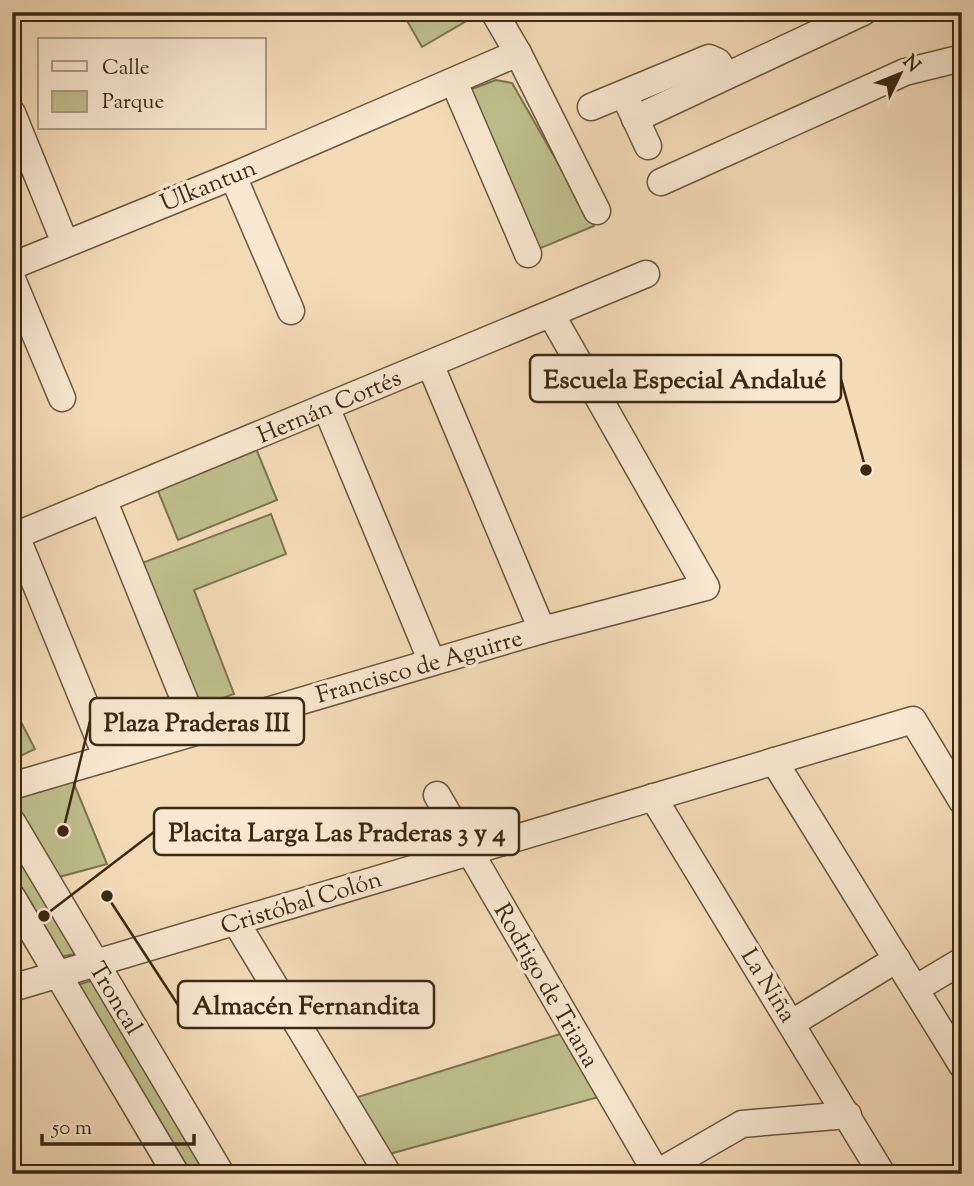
<svg xmlns="http://www.w3.org/2000/svg" width="974" height="1186" font-family="'Sorts Mill Goudy',serif">
	<style>
		.green { fill: #bfbf8c; stroke: #7d7450; stroke-width: 2 }
		.lines { fill: none; stroke-linecap: round; stroke-linejoin: round }
		.minor-casing { stroke: #69563d; stroke-width: 29 }
		.minor { stroke: #f8e8d1; stroke-width: 26 }
		.labels { text-anchor: middle; stroke-width: 7; stroke-linejoin: round; paint-order: stroke }
		.street-label { font-size: 24px; fill: #3b2914; stroke: #f8e8d1 }
		.leader { fill: none; stroke: #3b2914; stroke-width: 2.5 }
		.callout-dot { fill: #3b2914; stroke: #f8e8d1; stroke-width: 2.5 }
		.callout { fill: #f8e8d1; stroke: #3b2914; stroke-width: 2.5 }
		.callout-label { font-size: 26px; text-anchor: middle; font-weight: bold; fill: #3b2914 }
	</style>
	<rect width="100%" height="100%" fill="#f4dbb8"/>
	<filter id="stains"><feTurbulence type="fractalNoise" baseFrequency=".00286" numOctaves="4"/><feColorMatrix values="0 0 0 0 .2 0 0 0 0 .09 0 0 0 0 .02 0 0 0 .5 -.17"/></filter>
	<radialGradient id="worn" r=".72"><stop offset=".6" stop-color="#630" stop-opacity="0"/><stop offset="1" stop-color="#630" stop-opacity=".3"/></radialGradient>
	<!-- green -->
	<g class="green">
		<polygon points="402,12 464,12 468,20 422,47"/>
		<polygon points="496,80 512,83 594,226 531,252 461,93"/>
		<polygon points="255,446 277,500 178,540 156,486"/>
		<polygon points="271,514 286,554 194,590 234,694 200,706 142,563"/>
		<polygon points="20,720 35,749 12,760 12,724"/>
		<polygon points="72,779 107,864 59,877 12,799 12,792"/>
		<polygon points="12,844 76,954 58,957 12,878"/>
		<polygon points="97,979 210,1174 188,1174 77,985"/>
		<polygon points="573,1030 610,1094 378,1157 345,1101"/>
	</g>
	<g class="lines">
		<!-- minor casing -->
		<g class="minor-casing">
			<g id="minor">
				<polyline points="494,12 518,53 597,211"/>
				<polyline points="454,82 528,254"/>
				<polyline points="629,105 648,146"/>
				<polyline points="591,107 709,58 718,62 726,76"/>
				<polyline points="12,113 65,243"/>
				<polyline points="635,119 863,12"/>
				<polyline points="233,176 291,311"/>
				<polyline points="661,182 905,72 962,58"/>
				<polyline points="12,266 233,176 518,53"/>
				<polyline points="12,279 62,398"/>
				<polyline points="430,364 542,630"/>
				<polyline points="326,407 432,662"/>
				<polyline points="103,499 197,731"/>
				<polyline points="16,536 107,758"/>
				<polyline points="12,537 646,274"/>
				<polyline points="774,761 962,1065"/>
				<polyline points="12,786 542,630 706,587 551,314"/>
				<polyline points="437,795 657,1174"/>
				<polyline points="653,797 882,1174"/>
				<polyline points="12,822 221,1174"/>
				<polyline points="12,897 176,1174"/>
				<polyline points="236,922 388,1174"/>
				<polyline points="12,988 913,720 962,801"/>
				<polyline points="915,989 962,961"/>
				<polyline points="792,1023 897,959"/>
				<polyline points="657,1173 742,1124 848,1115"/>
			</g>
		</g>
		<!-- minor -->
		<use href="#minor" class="minor"/>
	</g>
	<g class="labels">
		<!-- street labels -->
		<g class="street-label">
			<text transform="translate(208 185) rotate(-22)" y="8">Ülkantun</text>
			<text transform="translate(329 406) rotate(-23)" y="8">Hernán Cortés</text>
			<text transform="translate(419 666) rotate(-16)" y="8">Francisco de Aguirre</text>
			<text transform="translate(301 902) rotate(-17)" y="8">Cristóbal Colón</text>
			<text transform="translate(547 985) rotate(60)" y="8">Rodrigo de Triana</text>
			<text transform="translate(769 985) rotate(58)" y="8">La Niña</text>
			<text transform="translate(116 998) rotate(59)" y="8">Troncal</text>
		</g>
	</g>
	<!-- callouts -->
	<path class="leader" d="M866 470L841 379M63 831L90 721M44 916L154 832M107 896L178 1005"/>
	<g class="callout-dot">
		<circle cx="866" cy="470" r="7"/>
		<circle cx="63" cy="831" r="7"/>
		<circle cx="44" cy="916" r="7"/>
		<circle cx="107" cy="896" r="7"/>
	</g>
	<g class="callout">
		<rect x="530" y="355" width="311" height="47" rx="7"/>
		<rect x="90" y="698" width="214" height="47" rx="7"/>
		<rect x="154" y="808" width="365" height="47" rx="7"/>
		<rect x="178" y="981" width="256" height="47" rx="7"/>
	</g>
	<g class="callout-label">
		<text x="685" y="388">Escuela Especial Andalué</text>
		<text x="197" y="731">Plaza Praderas III</text>
		<text x="337" y="841">Placita Larga Las Praderas 3 y 4</text>
		<text x="306" y="1014">Almacén Fernandita</text>
	</g>
	<!-- margin -->
	<rect width="974" height="1186" fill="none" stroke="#f4dbb8" stroke-width="42"/>
	<rect x="14" y="14" width="946" height="1158" fill="none" stroke="#3b2914" stroke-width="3.5"/>
	<rect x="21" y="21" width="932" height="1144" fill="none" stroke="#3b2914" stroke-width="2"/>
	<!-- legend -->
	<rect x="38" y="38" width="228" height="91" fill="#f8e8d1" stroke="#ac9c85" stroke-width="2"/>
	<rect x="52" y="61" width="35" height="10" fill="#f8e8d1" stroke="#ac9c85" stroke-width="2"/>
	<text x="102" y="74" font-size="21" fill="#3b2914">Calle</text>
	<rect x="52" y="91" width="35" height="21" fill="#bfbf8c" stroke="#ac9c85" stroke-width="2"/>
	<text x="102" y="108" font-size="21" fill="#3b2914">Parque</text>
	<!-- north arrow -->
	<g transform="translate(900 74) rotate(47)" stroke="#f8e8d1" stroke-width="5" paint-order="stroke">
	<path d="M0-5L12 26L0 18L-12 26Z" fill="#3b2914"/>
	<text y="-10" font-size="19" font-weight="bold" text-anchor="middle" fill="#3b2914">N</text>
	</g>
	<!-- scale -->
	<path d="M42 1134v10h152v-10" fill="none" stroke="#3b2914" stroke-width="3.5"/>
	<text x="52" y="1134" font-size="21" fill="#3b2914" stroke="#f8e8d1" stroke-width="5" paint-order="stroke">50 m</text>
	<rect width="100%" height="100%" filter="url(#stains)"/>
	<rect width="100%" height="100%" fill="url(#worn)"/>
</svg>
